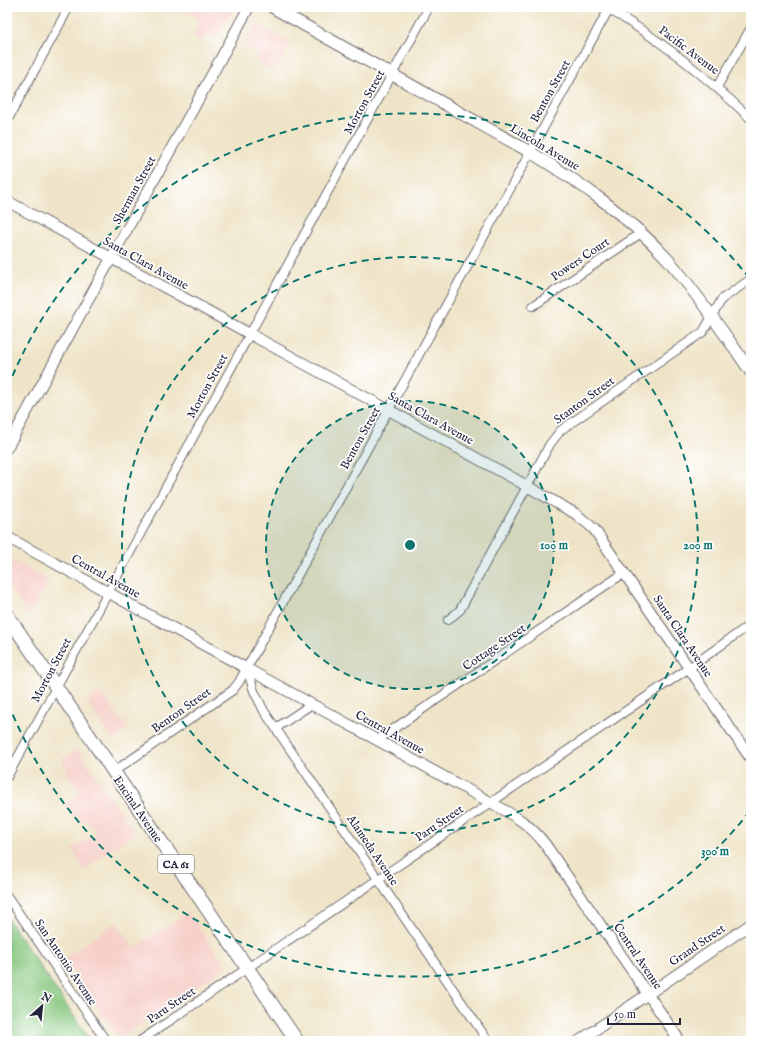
<svg xmlns="http://www.w3.org/2000/svg" width="758" height="1048" font-family="'IM FELL English',serif">
	<style>
		.built { fill: #f7d0ca }
		.green { fill: #88c880; stroke: #55755e }
		.lines { fill: none; stroke-linecap: round; stroke-linejoin: round }
		.minor-casing { stroke: #6a666c; stroke-width: 10 }
		.tertiary-casing { stroke: #6a666c; stroke-width: 12 }
		.secondary-casing { stroke: #6a666c; stroke-width: 13 }
		.primary-casing { stroke: #6a666c; stroke-width: 15 }
		.minor { stroke: #fff; stroke-width: 8 }
		.tertiary { stroke: #fff; stroke-width: 10 }
		.secondary { stroke: #fff; stroke-width: 11 }
		.primary { stroke: #fff; stroke-width: 13 }
		.ring { fill: none; stroke: #0f766e; stroke-width: 2; stroke-dasharray: 7 5 }
		.labels { text-anchor: middle; stroke-width: 3.5; stroke-linejoin: round; paint-order: stroke }
		.shield { fill: #fff; stroke: #646476; stroke-width: 1 }
		.shield-label { font-size: 11px; font-weight: bold; fill: #22223b }
		.street-label { font-size: 12px; fill: #22223b; stroke: #fff }
		.centre { fill: #0f766e; stroke: #fff; stroke-width: 2 }
		.ring-label { font-size: 12px; text-anchor: middle; font-weight: bold; fill: #0f766e; stroke: #fff; stroke-width: 3.5; stroke-linejoin: round; paint-order: stroke }
	</style>
	<rect width="100%" height="100%" fill="#fff"/>
	<filter id="ink" filterUnits="userSpaceOnUse"><feTurbulence type="fractalNoise" baseFrequency=".025" numOctaves="2"/><feDisplacementMap in="SourceGraphic" scale="8" xChannelSelector="R" yChannelSelector="G"/><feConvolveMatrix kernelMatrix="1 2 1 2 8 2 1 2 1" color-interpolation-filters="sRGB"/></filter>
	<filter id="wash" filterUnits="userSpaceOnUse"><feTurbulence type="fractalNoise" baseFrequency=".012" numOctaves="4" result="noise"/><feDisplacementMap in="SourceGraphic" scale="16" xChannelSelector="R" yChannelSelector="G"/><feGaussianBlur stdDeviation="0.9" result="paint"/><feColorMatrix in="noise" values="0 0 0 0 0 0 0 0 0 0 0 0 0 0 0 0 0 1.4 0 .05"/><feComposite in="paint" operator="in"/></filter>
	<g filter="url(#wash)">
		<rect width="100%" height="100%" fill="#efe4c7"/>
		<!-- built -->
		<g class="built">
			<polygon points="178,7 228,7 232,9 217,38 206,32 201,41 193,36 199,19"/>
			<polygon points="256,24 291,43 275,72 255,61 258,54 244,46"/>
			<polygon points="7,557 49,580 29,617 7,584"/>
			<polygon points="100,692 128,729 113,740 87,702"/>
			<polygon points="77,749 135,833 84,870 72,849 97,833 90,824 81,820 79,816 73,818 64,805 80,793 68,774 62,759"/>
			<polygon points="188,912 226,967 119,1039 64,959 116,922 135,948"/>
		</g>
		<!-- green -->
		<polygon class="green" points="7,918 91,1041 7,1041"/>
	</g>
	<g filter="url(#ink)">
		<g class="lines">
			<!-- minor casing -->
			<g class="minor-casing">
				<g id="minor">
					<path d="M605,7C660,39 706,76 751,119"/>
					<polyline points="717,87 751,28"/>
					<polyline points="7,121 69,7"/>
					<polyline points="533,306 641,233"/>
					<polyline points="448,620 460,610 550,444 561,430 703,332 722,299 751,279"/>
					<polyline points="247,669 254,691 264,711 488,1041"/>
					<polyline points="276,728 312,704"/>
					<polyline points="377,740 624,573"/>
					<polyline points="113,772 233,690 239,682 610,7"/>
					<polyline points="7,777 429,7"/>
					<polyline points="7,896 106,1041"/>
					<polyline points="140,1041 689,668 751,624"/>
				</g>
			</g>
			<!-- tertiary casing -->
			<g class="tertiary-casing">
				<g id="tertiary">
					<polyline points="7,201 511,477 576,514 594,529 751,759"/>
					<polyline points="7,448 249,7"/>
					<path d="M7,537L490,802C513,815 529,823 545,844L680,1041"/>
					<polyline points="579,1041 751,924"/>
				</g>
			</g>
			<!-- secondary casing -->
			<g class="secondary-casing">
				<path id="secondary" d="M272,7L530,152C581,183 630,217 670,262C700,297 725,335 751,372"/>
			</g>
			<!-- primary casing -->
			<g class="primary-casing">
				<polyline id="primary" points="7,615 297,1041"/>
			</g>
			<!-- minor -->
			<use href="#minor" class="minor"/>
			<!-- tertiary -->
			<use href="#tertiary" class="tertiary"/>
			<!-- secondary -->
			<use href="#secondary" class="secondary"/>
			<!-- primary -->
			<use href="#primary" class="primary"/>
		</g>
	</g>
	<!-- distance rings -->
	<circle cx="410" cy="545" r="144" fill="#0f766e" fill-opacity=".12"/>
	<g class="ring">
		<circle cx="410" cy="545" r="144"/>
		<circle cx="410" cy="545" r="288"/>
		<path d="M750 811A432 432 0 0 1 8 703M8 387A432 432 0 0 1 750 279"/>
	</g>
	<g class="labels">
		<!-- shield labels -->
		<rect class="shield" x="158" y="855" width="36" height="18" rx="3"/>
		<g class="shield-label">
			<text x="176" y="868">CA 61</text>
		</g>
		<!-- street labels -->
		<g class="street-label">
			<text transform="translate(689 50) rotate(37)" y="4">Pacific Avenue</text>
			<text transform="translate(550 91) rotate(-61)" y="4">Benton Street</text>
			<text transform="translate(364 102) rotate(-61)" y="4">Morton Street</text>
			<text transform="translate(545 147) rotate(31)" y="4">Lincoln Avenue</text>
			<text transform="translate(134 190) rotate(-61)" y="4">Sherman Street</text>
			<text transform="translate(580 259) rotate(-34)" y="4">Powers Court</text>
			<text transform="translate(146 263) rotate(29)" y="4">Santa Clara Avenue</text>
			<text transform="translate(207 386) rotate(-61)" y="4">Morton Street</text>
			<text transform="translate(584 400) rotate(-36)" y="4">Stanton Street</text>
			<text transform="translate(431 418) rotate(29)" y="4">Santa Clara Avenue</text>
			<text transform="translate(360 438) rotate(-61)" y="4">Benton Street</text>
			<text transform="translate(106 576) rotate(29)" y="4">Central Avenue</text>
			<text transform="translate(683 636) rotate(56)" y="4">Santa Clara Avenue</text>
			<text transform="translate(494 647) rotate(-34)" y="4">Cottage Street</text>
			<text transform="translate(51 670) rotate(-62)" y="4">Morton Street</text>
			<text transform="translate(181 710) rotate(-35)" y="4">Benton Street</text>
			<text transform="translate(390 732) rotate(29)" y="4">Central Avenue</text>
			<text transform="translate(138 809) rotate(56)" y="4">Encinal Avenue</text>
			<text transform="translate(439 823) rotate(-34)" y="4">Paru Street</text>
			<text transform="translate(373 850) rotate(56)" y="4">Alameda Avenue</text>
			<text transform="translate(697 945) rotate(-34)" y="4">Grand Street</text>
			<text transform="translate(638 956) rotate(56)" y="4">Central Avenue</text>
			<text transform="translate(66 962) rotate(56)" y="4">San Antonio Avenue</text>
			<text transform="translate(171 1005) rotate(-34)" y="4">Paru Street</text>
		</g>
	</g>
	<circle cx="410" cy="545" r="6" class="centre"/>
	<g class="ring-label">
		<text x="554" y="549">100 m</text>
		<text x="698" y="549">200 m</text>
		<text x="715" y="855">300 m</text>
	</g>
	<!-- margin -->
	<rect width="758" height="1048" fill="none" stroke="#fff" stroke-width="24"/>
	<!-- north arrow -->
	<g transform="translate(42 1006) rotate(27)" stroke="#ffffff" stroke-width="3" paint-order="stroke">
	<path d="M0-3L7 15L0 10L-7 15Z" fill="#22223b"/>
	<text y="-6" font-size="11" font-weight="bold" text-anchor="middle" fill="#22223b">N</text>
	</g>
	<!-- scale -->
	<path d="M608 1018v6h72v-6" fill="none" stroke="#22223b" stroke-width="2"/>
	<text x="614" y="1018" font-size="12" fill="#22223b" stroke="#ffffff" stroke-width="3" paint-order="stroke">50 m</text>
</svg>
